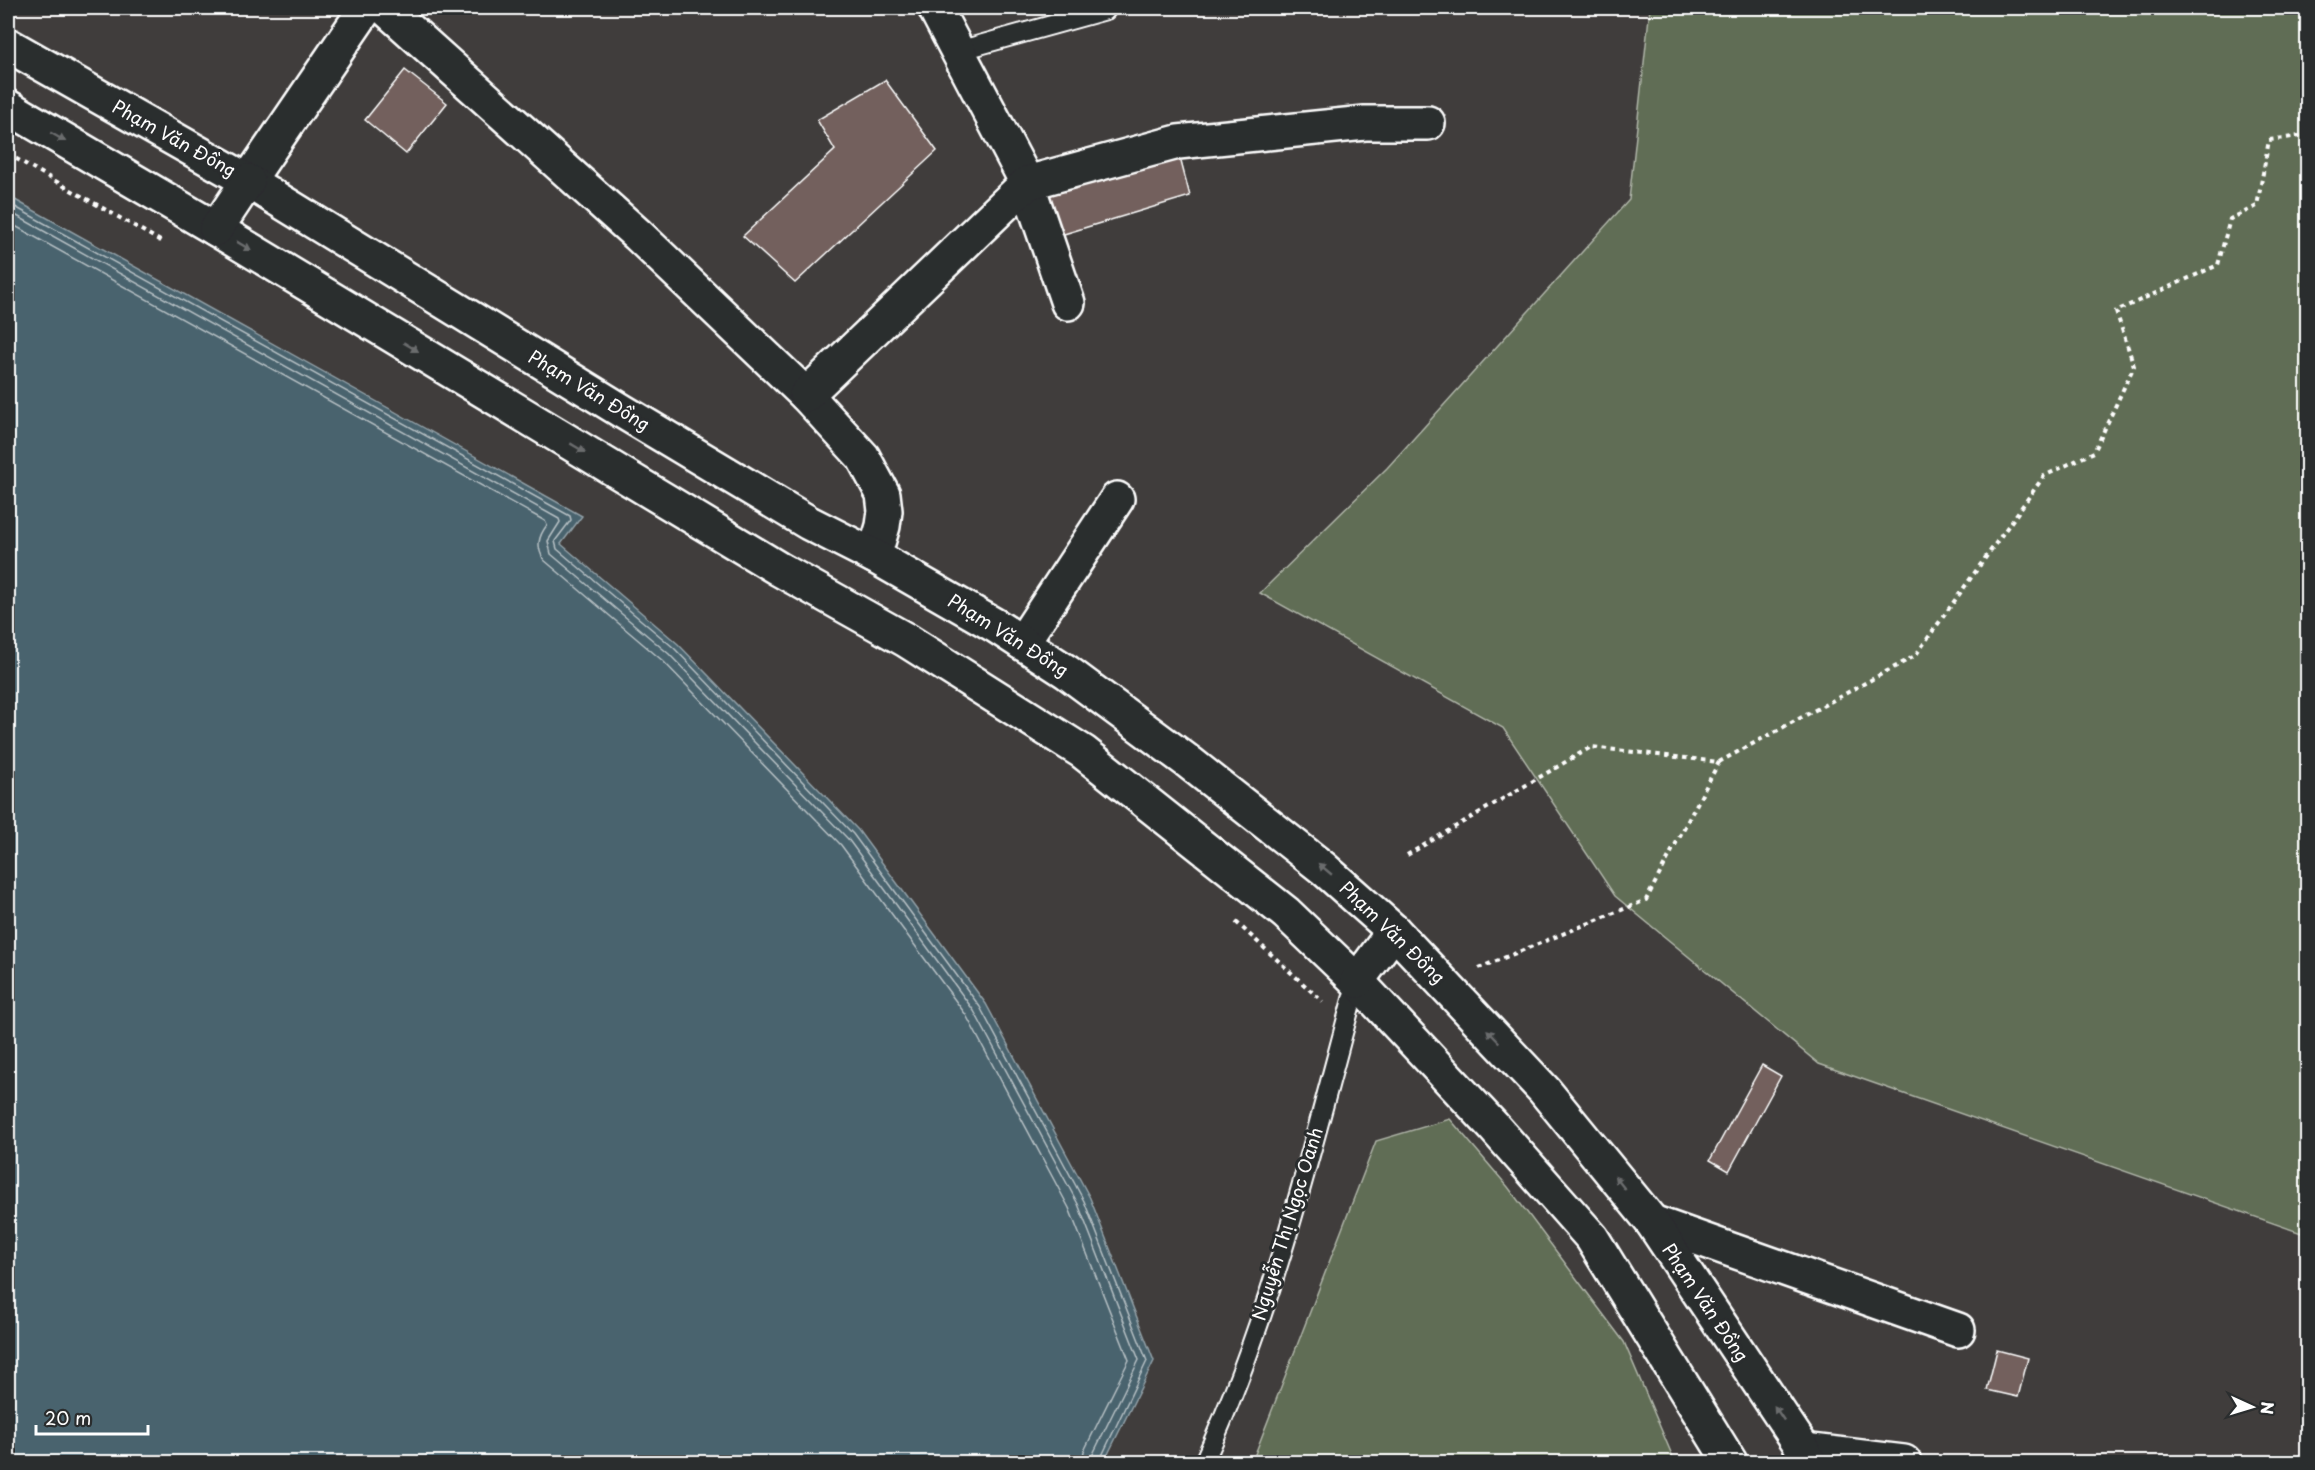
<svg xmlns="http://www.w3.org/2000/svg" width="2315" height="1470" font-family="'Playpen Sans',sans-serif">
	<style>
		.green { fill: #616d54; stroke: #b0b6aa; stroke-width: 1.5 }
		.water { fill: #4a636e; stroke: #92a1a8; stroke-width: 1.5 }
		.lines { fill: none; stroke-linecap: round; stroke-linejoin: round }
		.shore { stroke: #b7c1c5; stroke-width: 1.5 }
		.building { fill: #73615d; stroke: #fff; stroke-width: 1.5 }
		.service-casing { stroke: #fff; stroke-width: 22 }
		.minor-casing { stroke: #fff; stroke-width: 38 }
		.primary-casing { stroke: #fff; stroke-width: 38 }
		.path { stroke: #fff; stroke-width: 4; stroke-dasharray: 4.5 4.5; stroke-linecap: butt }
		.service { stroke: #2a2d2e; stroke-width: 18 }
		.minor { stroke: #2a2d2e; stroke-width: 33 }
		.primary { stroke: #2a2d2e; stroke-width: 33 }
		.oneway { fill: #6a6c6d }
		.labels { text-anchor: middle; stroke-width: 6; stroke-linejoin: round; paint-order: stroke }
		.street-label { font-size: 18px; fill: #fff; stroke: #2a2d2e }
	</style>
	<rect width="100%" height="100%" fill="#403d3c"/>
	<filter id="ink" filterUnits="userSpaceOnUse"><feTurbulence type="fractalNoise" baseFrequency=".0167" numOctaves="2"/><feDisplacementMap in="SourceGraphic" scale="12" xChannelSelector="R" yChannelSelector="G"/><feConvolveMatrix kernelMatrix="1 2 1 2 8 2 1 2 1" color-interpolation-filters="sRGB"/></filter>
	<g filter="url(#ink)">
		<!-- green -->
		<g class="green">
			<polygon points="1650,8 2307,8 2307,1235 1819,1064 1615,896 1503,728 1260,593 1387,468 1629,200"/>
			<polygon points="1450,1119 1508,1187 1624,1342 1675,1462 1252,1462 1376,1141"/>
		</g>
		<!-- water -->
		<polygon class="water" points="8,196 582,516 561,544 678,644 858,830 986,1004 1090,1198 1154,1361 1104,1462 8,1462"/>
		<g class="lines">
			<!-- shore -->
			<g class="shore">
				<polyline points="8,203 570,516 571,520 555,541 557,549 674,648 853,834 980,1007 1084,1201 1147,1361 1099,1462"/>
				<polyline points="8,211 559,519 560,522 548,541 551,554 669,654 848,839 974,1011 1078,1204 1139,1360 1093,1454 1091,1462"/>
				<path d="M8,222L545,521L547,525C538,537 536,547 544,560L663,661L841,845L966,1015L1069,1208L1129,1360L1084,1451L1082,1462"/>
			</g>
		</g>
		<!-- building -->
		<g class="building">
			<polygon points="405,70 447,103 406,154 365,120"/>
			<polygon points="885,80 937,151 795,283 743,236 835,150 817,120"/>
			<polygon points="1178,150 1190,196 1054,237 1036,188"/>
			<polygon points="1762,1065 1781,1076 1729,1171 1710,1160"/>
			<polygon points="1997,1350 2028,1358 2018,1397 1987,1390"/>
		</g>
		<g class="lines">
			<!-- service casing -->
			<g class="service-casing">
				<g id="service">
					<polyline points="958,51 1106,10"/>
					<path d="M1204,1462C1274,1309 1313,1143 1357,981"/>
				</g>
			</g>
			<!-- minor casing -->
			<g class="minor-casing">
				<g id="minor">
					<polyline points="385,8 638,235 806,395 863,457 883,494 885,511 883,526 874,556"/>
					<polyline points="935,8 1027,183 1068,303"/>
					<polyline points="248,181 366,8"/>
					<polyline points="806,395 1027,183 1178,142 1365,123 1428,123"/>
					<polyline points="1022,643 1117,499"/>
					<polyline points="1652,1222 1958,1330"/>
					<polyline points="1804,1450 1904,1462"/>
				</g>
			</g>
			<!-- primary casing -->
			<g class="primary-casing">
				<g id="primary">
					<polyline points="8,45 248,181 622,411 809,523 874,556 996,626 1067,672 1190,763 1323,868 1394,931 1544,1090 1652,1222 1804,1450 1809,1462"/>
					<polyline points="8,107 216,229 779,569 906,640 1083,752 1286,913 1357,981 1493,1126 1592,1238 1730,1462"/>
					<polyline points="216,229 248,181"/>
					<polyline points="1357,981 1394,931"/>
				</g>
			</g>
			<!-- path -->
			<g class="path">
				<polyline points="8,154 164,243"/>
				<polyline points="1719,762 1915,656 2044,476 2094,452 2134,366 2116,311 2218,265 2230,219 2257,206 2269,140 2308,135"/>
				<polyline points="1407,855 1591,747 1719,762 1646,900 1479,968"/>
				<polyline points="1236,922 1323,1002"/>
			</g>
			<!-- service -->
			<use href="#service" class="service"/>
			<!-- minor -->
			<use href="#minor" class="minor"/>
			<!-- primary -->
			<use href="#primary" class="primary"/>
		</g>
		<!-- one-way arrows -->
		<defs><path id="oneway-solid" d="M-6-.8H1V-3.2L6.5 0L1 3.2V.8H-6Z" transform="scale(1.5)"/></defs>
		<g class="oneway">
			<use href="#oneway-solid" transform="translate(58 137) rotate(30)"/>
			<use href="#oneway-solid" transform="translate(244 246) rotate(31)"/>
			<use href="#oneway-solid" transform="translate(411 347) rotate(31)"/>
			<use href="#oneway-solid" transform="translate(578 448) rotate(31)"/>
			<use href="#oneway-solid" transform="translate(1325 869) rotate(-140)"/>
			<use href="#oneway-solid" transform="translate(1493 1036) rotate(-134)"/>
			<use href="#oneway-solid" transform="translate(1620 1183) rotate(-129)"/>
			<use href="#oneway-solid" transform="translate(1779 1413) rotate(-124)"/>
		</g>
	</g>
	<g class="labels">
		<!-- street labels -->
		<g class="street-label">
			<text transform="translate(174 139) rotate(29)" y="6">Phạm Văn Đồng</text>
			<text transform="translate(589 391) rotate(31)" y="6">Phạm Văn Đồng</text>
			<text transform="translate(1008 636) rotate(32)" y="6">Phạm Văn Đồng</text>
			<text transform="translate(1392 933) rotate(44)" y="6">Phạm Văn Đồng</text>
			<text transform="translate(1288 1224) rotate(-73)" y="6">Nguyễn Thị Ngọc Oanh</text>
			<text transform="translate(1705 1303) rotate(56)" y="6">Phạm Văn Đồng</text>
		</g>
	</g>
	<!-- margin -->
	<rect width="2315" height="1470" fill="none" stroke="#2a2d2e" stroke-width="30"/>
	<rect x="15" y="15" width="2285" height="1440" fill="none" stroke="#fff" stroke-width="2" filter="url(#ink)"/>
	<!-- north arrow -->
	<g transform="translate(2252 1407) rotate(94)" stroke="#2a2d2e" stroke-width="4.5" paint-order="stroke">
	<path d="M0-4.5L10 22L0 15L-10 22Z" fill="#ffffff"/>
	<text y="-9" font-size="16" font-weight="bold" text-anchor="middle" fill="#ffffff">N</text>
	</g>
	<!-- scale -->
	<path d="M36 1425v9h112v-9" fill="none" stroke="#ffffff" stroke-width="3"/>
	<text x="45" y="1425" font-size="18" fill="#ffffff" stroke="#2a2d2e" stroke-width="4.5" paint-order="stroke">20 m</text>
</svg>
